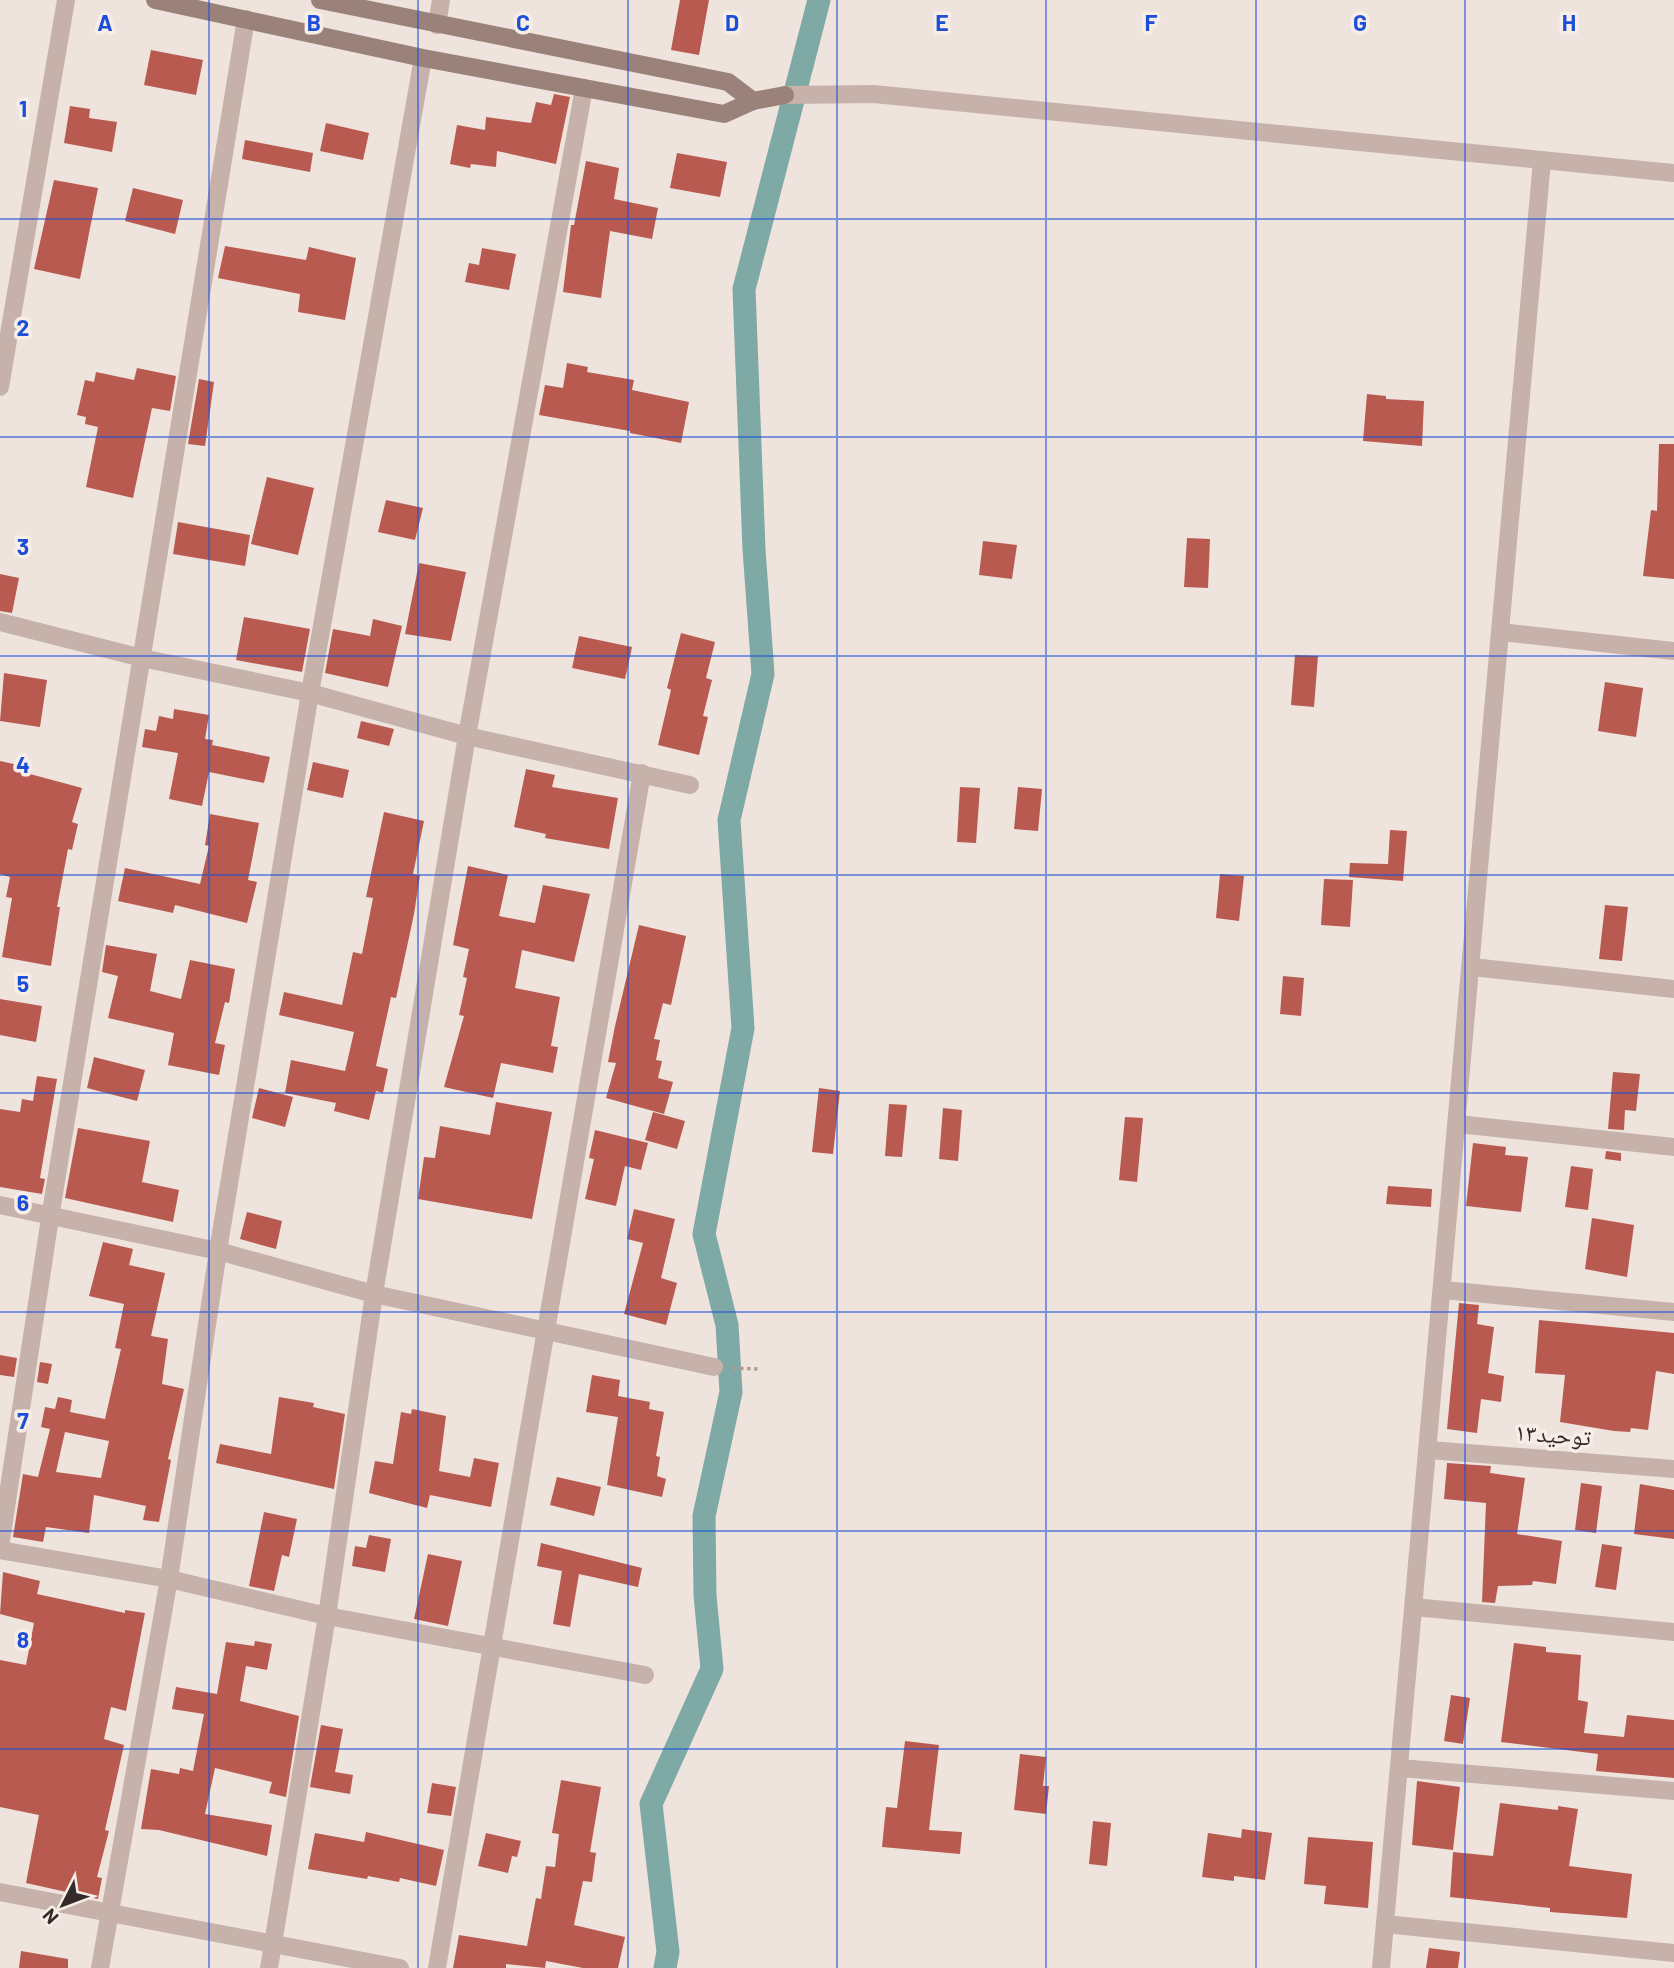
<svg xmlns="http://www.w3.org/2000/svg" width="1674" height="1968" font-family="Barlow,'Noto Naskh Arabic',sans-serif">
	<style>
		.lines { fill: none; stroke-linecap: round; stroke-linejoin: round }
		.canal { stroke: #7fa9a5; stroke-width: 23 }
		.building { fill: #b95a51; fill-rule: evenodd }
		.path { stroke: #b29c94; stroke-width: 3.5; stroke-dasharray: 3.5 3.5; stroke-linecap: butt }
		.street { stroke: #c6b2aa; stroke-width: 18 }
		.secondary { stroke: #9a827b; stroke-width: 18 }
		.grid { fill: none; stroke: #1d4ed8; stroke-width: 2; stroke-opacity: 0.55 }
		.labels { text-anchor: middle; stroke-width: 7; stroke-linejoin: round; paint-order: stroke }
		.street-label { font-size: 24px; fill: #342a29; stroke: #f7eee8 }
		.grid-label { font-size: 23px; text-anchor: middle; font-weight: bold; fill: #1d4ed8; stroke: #f7eee8; stroke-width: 7; stroke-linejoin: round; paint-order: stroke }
	</style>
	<rect width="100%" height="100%" fill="#efe4dd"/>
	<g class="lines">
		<!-- canal -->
		<polyline class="canal" points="665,1968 668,1952 651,1804 712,1669 705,1595 704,1516 731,1392 727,1325 704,1234 743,1028 729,820 763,674 754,549 744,289 819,0"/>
	</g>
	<!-- building -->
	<g class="building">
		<polygon points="680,0 709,0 699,55 671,50"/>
		<polygon points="151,50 203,60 196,95 144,85"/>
		<polygon points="554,94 570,97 556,164 497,151 496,167 471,164 470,168 450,164 457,125 485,130 486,117 531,123 536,102 551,105"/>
		<polygon points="70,106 90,109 89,118 117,122 112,152 64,143"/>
		<polygon points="326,123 369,133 363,160 320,151"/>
		<polygon points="245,140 313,153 310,172 242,159"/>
		<polygon points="677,153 727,162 720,197 670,188"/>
		<polygon points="586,161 619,168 614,199 658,208 652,239 610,231 601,298 563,292 571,225 574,225"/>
		<polygon points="54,180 98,188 80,279 34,269"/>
		<polygon points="133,188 183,200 175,234 125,221"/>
		<polygon points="225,246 306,260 309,247 356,258 345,320 298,312 300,294 218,278"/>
		<polygon points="482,248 516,254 509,290 465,282 469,263 479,265"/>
		<polygon points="567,363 588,367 587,372 634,380 632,390 689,402 681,443 630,433 630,431 539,415 545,385 563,388"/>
		<polygon points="137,368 176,376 170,411 152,408 133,498 86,487 98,427 85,424 86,417 77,415 85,380 94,382 96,372 134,380"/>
		<polygon points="199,379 214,382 205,446 188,444"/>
		<polygon points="1367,394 1386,396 1386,399 1424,401 1422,446 1363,441"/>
		<polygon points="1659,444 1674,444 1674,579 1643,576 1651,510 1657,511"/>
		<polygon points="267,477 314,488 298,555 251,544"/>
		<polygon points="386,500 423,508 415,540 378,532"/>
		<polygon points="178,522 250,535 245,566 173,554"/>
		<polygon points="1187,538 1210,539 1208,588 1184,587"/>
		<polygon points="983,541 1017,545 1012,579 979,575"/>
		<polygon points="419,563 466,572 451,641 405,634"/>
		<polygon points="0,574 19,578 12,613 0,611"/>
		<polygon points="244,617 310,629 302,672 236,660"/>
		<polygon points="373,619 402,626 388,687 325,673 333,629 370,636"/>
		<polygon points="681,633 715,642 706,678 712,680 703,716 708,717 699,755 658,745 671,690 667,688"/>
		<polygon points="579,636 632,647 625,679 572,668"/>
		<polygon points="1295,655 1318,656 1314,707 1291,705"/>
		<polygon points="4,673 47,680 40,727 0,721"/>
		<polygon points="1605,682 1643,688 1636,737 1598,731"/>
		<polygon points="174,709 209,715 205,739 213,740 212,745 270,757 264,783 209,772 202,806 169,799 178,753 142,747 145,729 156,731 159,716 173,719"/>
		<polygon points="361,721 394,729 389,746 357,738"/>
		<polygon points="0,761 32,768 30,774 82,788 72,822 78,824 72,850 68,849 57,907 60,907 51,966 2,957 12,898 6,897 10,877 0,874"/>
		<polygon points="313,762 349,770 343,798 307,790"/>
		<polygon points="526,769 555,775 552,787 618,798 609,849 545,838 546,834 514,827"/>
		<polygon points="960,787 980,788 976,843 957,842"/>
		<polygon points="1018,787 1042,789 1038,831 1014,829"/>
		<polygon points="384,812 424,821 413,874 420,875 414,914 396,998 391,997 376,1066 388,1069 383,1093 376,1091 369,1120 334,1111 336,1103 285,1093 291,1060 345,1071 354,1032 279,1015 284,992 342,1005 353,952 362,954 373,898 366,897"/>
		<polygon points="210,814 259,823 248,880 257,882 247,923 175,905 173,913 118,901 125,868 200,884 209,846 205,845"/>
		<polygon points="1390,830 1407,831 1403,881 1349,877 1350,863 1388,864"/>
		<polygon points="468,866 508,875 499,916 535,923 543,885 590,894 574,962 522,950 515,988 560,997 551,1046 558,1047 553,1073 501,1063 493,1098 444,1087 464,1016 459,1015 467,978 463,977 469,949 453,945"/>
		<polygon points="1220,874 1244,876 1239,921 1216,918"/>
		<polygon points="1324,879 1353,880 1350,927 1321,925"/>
		<polygon points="1605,905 1628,907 1622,961 1599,959"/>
		<polygon points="639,925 686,936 671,1005 663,1003 654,1039 660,1040 656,1060 662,1061 658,1078 673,1082 664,1114 606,1098 616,1063 608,1062 615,1026"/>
		<polygon points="106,945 157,954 150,991 181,999 190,960 235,969 229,1003 225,1002 215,1043 225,1045 219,1075 168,1065 174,1033 108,1018 118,976 102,972"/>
		<polygon points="1283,976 1304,978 1301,1016 1280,1014"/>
		<polygon points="0,999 42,1006 36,1042 0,1035"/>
		<polygon points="94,1057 145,1070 137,1101 87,1088"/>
		<polygon points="1613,1072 1640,1074 1636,1111 1625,1110 1624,1130 1608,1129"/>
		<polygon points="37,1076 57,1079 40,1178 45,1179 42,1194 0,1187 0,1109 20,1112 22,1099 33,1101"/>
		<polygon points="259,1088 293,1097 285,1127 252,1118"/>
		<polygon points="819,1088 840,1091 833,1154 812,1152"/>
		<polygon points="496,1102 552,1112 532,1219 418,1199 424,1157 435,1158 440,1126 490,1135"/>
		<polygon points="889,1104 907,1105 902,1157 885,1156"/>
		<polygon points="943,1108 962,1110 958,1161 939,1159"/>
		<polygon points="653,1112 685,1121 677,1149 645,1140"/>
		<polygon points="1125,1117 1143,1118 1137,1182 1119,1180"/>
		<polygon points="78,1128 150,1141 142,1182 179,1190 173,1222 65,1198"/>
		<polygon points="595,1130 648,1143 641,1170 625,1166 616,1206 585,1199 594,1159 589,1158"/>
		<polygon points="1473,1143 1506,1147 1505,1155 1528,1157 1521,1212 1466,1206"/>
		<polygon points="1606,1151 1621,1153 1621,1161 1605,1159"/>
		<polygon points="1571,1166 1593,1169 1588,1210 1565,1207"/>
		<polygon points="1388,1186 1432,1189 1431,1207 1386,1204"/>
		<polygon points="634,1209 675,1219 661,1278 677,1283 666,1325 624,1314 643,1243 627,1239"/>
		<polygon points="247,1212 282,1221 276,1249 240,1239"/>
		<polygon points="1592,1218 1634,1225 1627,1277 1585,1269"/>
		<path d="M103,1242L133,1249L129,1265L165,1273L151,1336L168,1339L162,1384L184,1389L168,1459L171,1460L159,1522L143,1520L146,1506L94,1495L89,1533L46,1527L43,1542L13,1537L23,1474L38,1477L50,1429L41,1427L45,1407L55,1409L58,1397L72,1400L70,1412L105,1419L121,1349L115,1348L124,1304L89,1296ZM65,1432L109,1441L101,1478L56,1472Z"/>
		<polygon points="1459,1303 1479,1305 1477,1324 1494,1327 1488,1373 1504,1376 1501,1402 1481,1399 1477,1433 1447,1429"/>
		<polygon points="1539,1320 1674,1333 1674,1374 1656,1371 1648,1430 1631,1428 1630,1432 1614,1431 1560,1422 1565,1375 1535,1373"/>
		<polygon points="0,1355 17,1358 14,1377 0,1375"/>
		<polygon points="40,1362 52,1364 48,1384 37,1382"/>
		<polygon points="592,1375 620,1380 618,1396 650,1402 649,1409 664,1412 656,1456 660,1457 657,1476 666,1479 662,1497 607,1485 618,1417 586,1412"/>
		<polygon points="279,1397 314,1403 313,1407 345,1414 334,1489 216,1463 220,1444 271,1454"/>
		<polygon points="412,1409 446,1416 439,1471 470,1477 474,1458 499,1463 491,1507 430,1495 427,1508 369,1493 375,1461 393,1464 401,1412 411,1414"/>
		<polygon points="1447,1463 1491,1466 1490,1473 1525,1478 1517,1534 1562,1541 1556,1584 1533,1581 1532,1585 1498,1586 1495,1603 1482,1602 1486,1503 1444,1499"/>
		<polygon points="557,1477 601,1487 594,1516 550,1505"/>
		<polygon points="1581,1483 1602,1486 1596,1533 1575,1530"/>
		<polygon points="1640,1484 1674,1490 1674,1539 1634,1534"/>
		<polygon points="264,1512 297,1519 289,1557 282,1555 274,1591 249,1586"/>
		<polygon points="369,1535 391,1539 385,1572 352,1566 355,1546 366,1548"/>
		<polygon points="541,1543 642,1568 638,1587 579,1574 570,1627 553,1624 562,1571 537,1566"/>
		<polygon points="1602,1544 1622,1547 1616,1590 1595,1587"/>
		<polygon points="428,1554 462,1561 448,1626 414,1619"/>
		<polygon points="3,1572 40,1581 37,1594 125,1613 125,1610 145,1613 126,1711 111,1707 104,1739 124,1745 105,1830 109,1831 97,1877 102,1878 98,1899 26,1883 39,1815 0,1807 0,1660 26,1665 34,1623 0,1614"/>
		<polygon points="255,1641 272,1644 267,1670 246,1666 240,1701 299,1716 286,1797 269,1793 272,1782 215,1768 205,1814 272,1825 267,1856 159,1830 141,1829 151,1769 179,1774 180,1768 193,1771 204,1714 172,1709 176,1687 217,1694 226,1642 254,1646"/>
		<polygon points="1514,1643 1546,1647 1546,1652 1581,1655 1578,1700 1588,1702 1584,1733 1624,1737 1627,1715 1674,1720 1674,1778 1596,1771 1598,1754 1501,1742"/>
		<polygon points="1451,1695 1470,1698 1463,1744 1444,1741"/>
		<polygon points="321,1725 343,1729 335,1772 353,1775 350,1794 310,1787"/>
		<polygon points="905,1741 939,1745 929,1830 962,1832 960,1854 882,1847 886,1807 897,1808"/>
		<polygon points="1020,1754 1046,1757 1043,1786 1049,1786 1046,1814 1014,1810"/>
		<polygon points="561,1780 601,1787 590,1852 596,1853 592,1882 583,1881 574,1925 625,1937 618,1968 583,1968 546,1961 545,1968 506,1964 506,1968 453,1968 459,1935 527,1946 536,1898 541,1899 546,1866 555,1867 559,1834 552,1833"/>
		<polygon points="1417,1781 1460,1787 1453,1850 1412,1845"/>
		<polygon points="432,1783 456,1787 451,1816 427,1813"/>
		<polygon points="1500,1803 1558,1810 1558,1806 1578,1809 1569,1866 1632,1874 1627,1918 1550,1912 1550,1908 1450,1897 1453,1852 1493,1856"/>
		<polygon points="1093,1821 1111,1823 1107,1866 1089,1864"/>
		<polygon points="1242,1829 1272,1833 1265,1880 1234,1876 1234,1881 1202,1877 1208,1833 1241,1838"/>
		<polygon points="366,1832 444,1850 436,1886 400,1878 399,1882 368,1876 367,1879 308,1869 315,1833 364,1842"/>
		<polygon points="486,1833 521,1841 517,1857 512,1856 508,1873 478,1866"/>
		<polygon points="1308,1837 1373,1842 1368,1908 1324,1904 1326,1886 1304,1884"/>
		<polygon points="1429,1948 1460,1952 1458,1968 1426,1968"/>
		<polygon points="21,1951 68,1959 68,1968 19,1968"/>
	</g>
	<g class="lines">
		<!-- path -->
		<polyline class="path" points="733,1368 760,1369"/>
		<!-- street -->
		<g class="street">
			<polyline points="437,25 441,0"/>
			<polyline points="785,95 874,94 1674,173"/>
			<polyline points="0,387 66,0"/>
			<polyline points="0,622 142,658 310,693 467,736 690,785"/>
			<polyline points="1501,632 1674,651"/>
			<polyline points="1472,967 1674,989"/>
			<polyline points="1458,1124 1674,1147"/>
			<polyline points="0,1205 218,1251 374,1294 714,1367"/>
			<polyline points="1443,1290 1674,1312"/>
			<polyline points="1429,1450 1674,1469"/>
			<polyline points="0,1547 50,1218 246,19"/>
			<polyline points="0,1550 169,1579 327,1616 645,1675"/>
			<polyline points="1414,1607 1674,1632"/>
			<polyline points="1400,1768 1674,1791"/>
			<polyline points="0,1892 400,1968"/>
			<polyline points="1385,1924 1674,1953"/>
			<polyline points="100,1968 169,1579 218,1251 310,693 423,58"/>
			<polyline points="269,1968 327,1616 374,1294 467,736 584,88"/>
			<path d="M437,1968C503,1569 575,1172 642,773"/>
			<polyline points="1381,1968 1542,160"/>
		</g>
		<!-- secondary -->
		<g class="secondary">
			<polyline points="155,0 423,58 724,114 753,101 785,95"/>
			<polyline points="320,0 728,82 753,101"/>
		</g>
	</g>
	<!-- grid -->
	<path class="grid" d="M209,0V1968M418,0V1968M628,0V1968M837,0V1968M1046,0V1968M1256,0V1968M1465,0V1968M0,219H1674M0,437H1674M0,656H1674M0,875H1674M0,1093H1674M0,1312H1674M0,1531H1674M0,1749H1674"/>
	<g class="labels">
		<!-- street labels -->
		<g class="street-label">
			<text transform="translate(1553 1435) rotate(4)" y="8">توحید۱۳</text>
		</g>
	</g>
	<g class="grid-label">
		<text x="105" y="31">A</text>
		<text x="314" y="31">B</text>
		<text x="523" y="31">C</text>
		<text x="732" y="31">D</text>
		<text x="942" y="31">E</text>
		<text x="1151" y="31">F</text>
		<text x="1360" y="31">G</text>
		<text x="1569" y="31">H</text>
		<text x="23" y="117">1</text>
		<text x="23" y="336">2</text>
		<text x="23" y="555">3</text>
		<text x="23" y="773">4</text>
		<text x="23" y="992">5</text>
		<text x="23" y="1211">6</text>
		<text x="23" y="1429">7</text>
		<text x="23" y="1648">8</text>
	</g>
	<!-- north arrow -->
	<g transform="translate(63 1905) rotate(228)" stroke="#f7eee8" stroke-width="5" paint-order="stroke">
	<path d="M0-5L12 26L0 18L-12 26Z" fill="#342a29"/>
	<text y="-10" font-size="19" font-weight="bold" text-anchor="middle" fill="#342a29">N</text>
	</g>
</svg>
